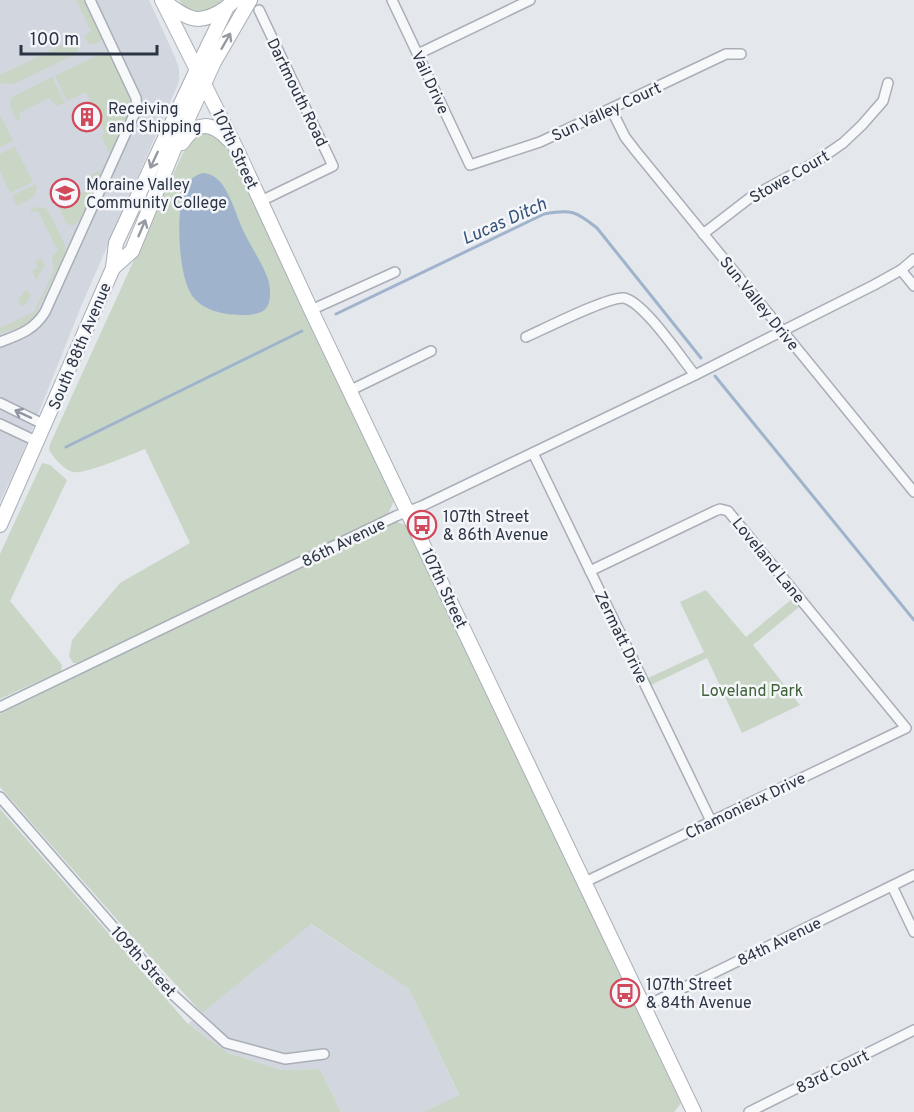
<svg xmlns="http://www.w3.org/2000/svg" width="914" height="1112" font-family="Overpass,sans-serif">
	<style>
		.built { fill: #d2d6de }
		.green { fill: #c9d6c5 }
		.water { fill: #9fb4cc }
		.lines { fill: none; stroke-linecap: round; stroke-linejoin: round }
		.stream { stroke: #9fb4cc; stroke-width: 3 }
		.street-casing { stroke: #a9aeb7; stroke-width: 12 }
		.secondary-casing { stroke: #a9aeb7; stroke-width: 16 }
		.street { stroke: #f7f8fa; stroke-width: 9 }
		.secondary { stroke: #fff; stroke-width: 14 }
		.oneway { stroke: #959aa2 }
		.oneway2 { stroke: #9196a0 }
		.labels { text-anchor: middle; stroke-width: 5; stroke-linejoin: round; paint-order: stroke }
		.street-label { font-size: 16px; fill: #2b3445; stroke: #f4f6f9 }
		.poi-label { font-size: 16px; fill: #2b3445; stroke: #f4f6f9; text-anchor: start }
		.park-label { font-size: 16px; fill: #3f6138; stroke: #f4f6f9 }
		.water-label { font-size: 18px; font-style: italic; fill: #34527a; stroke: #f4f6f9 }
	</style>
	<rect width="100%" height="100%" fill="#e4e7ec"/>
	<!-- built -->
	<g class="built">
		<polygon points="0,0 149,0 175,57 179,68 179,82 82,304 21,457 0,502"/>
		<polygon points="310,924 409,989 459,1096 424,1112 341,1112 320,1069 282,1070 228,1053 188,1024"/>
	</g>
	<!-- green -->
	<g class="green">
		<polygon points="76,0 85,0 102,34 102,39 96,44 89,44 84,37 91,31"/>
		<polygon points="179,0 224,0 211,13 188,12"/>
		<polygon points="69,32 71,32 78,47 77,53 14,84 0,83 0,75 71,41"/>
		<polygon points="102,53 109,53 112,56 132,102 130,111 110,154 101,136 105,134 86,92 67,101 55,76"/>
		<polygon points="52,77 65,103 56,106 49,98 19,113 21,118 17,121 10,106 12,97"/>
		<polygon points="0,114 13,141 0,147"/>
		<path d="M206,130L223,141L229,149L394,501L388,514L214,599L79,663H73L69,656L72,640L120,583L190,543L145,449C132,454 84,475 73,472C63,469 54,458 49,450L50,444L187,144L192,135Z"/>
		<polygon points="15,147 33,182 10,193 0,171 0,154"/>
		<path d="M100,170V176L79,221L74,225H69L65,221L55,198H59L62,203L88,190C85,180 91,174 100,170Z"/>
		<path d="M36,184C39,198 26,201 17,206L12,196Z"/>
		<polygon points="37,207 45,208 49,212 65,245 65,253 34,317 22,327 0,333 0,328 34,312 54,270 52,256 58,251 38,211 31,212 31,209"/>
		<polygon points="40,258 45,265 36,280 32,271 38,267 35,261"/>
		<polygon points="28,290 31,296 26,304 20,306 18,298 23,295 22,292"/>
		<polygon points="42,463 50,465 67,480 10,601 62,665 61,671 0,699 0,554"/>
		<polygon points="395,521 407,526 681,1103 674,1112 424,1112 459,1095 409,989 311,924 202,1013 143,949 0,787 0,714"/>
		<polygon points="706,590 746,637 792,599 799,607 753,645 800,705 742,733 707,658 651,685 648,678 704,652 680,602"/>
		<polygon points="0,809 188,1024 228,1053 282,1070 320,1069 341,1112 0,1112"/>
	</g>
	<!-- water -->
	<path class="water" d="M203,173C212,174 216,177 222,184C232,198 236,215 243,230C250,246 262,262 268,279C270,286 271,294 269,302C267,312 258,314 248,315C229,316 202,312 191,294C178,273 175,207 186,186C190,179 195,175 203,173Z"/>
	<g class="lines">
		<!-- stream -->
		<g class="stream">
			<path d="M336,314L544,214C571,209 576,211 597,228L701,358"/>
			<polyline points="715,376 914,620"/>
			<polyline points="66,447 302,331"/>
		</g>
		<!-- street casing -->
		<g class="street-casing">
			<g id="street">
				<polyline points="392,0 470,165 540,142 726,54 741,54"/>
				<polyline points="259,10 333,166 261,201"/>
				<polyline points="418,54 530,0"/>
				<polyline points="611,109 625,137 635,150 914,492"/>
				<polyline points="703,234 751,197 814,163 843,143 862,125 883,101 888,83"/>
				<polyline points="901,270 914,286"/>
				<polyline points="311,310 395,272"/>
				<path d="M526,337C544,329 609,296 624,298C644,302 681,358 695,375"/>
				<path d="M0,342C19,335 34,330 45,312L137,108L136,98L90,0"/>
				<polyline points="349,391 431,351"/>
				<polyline points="0,403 45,425"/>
				<polyline points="0,424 38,442"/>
				<polyline points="533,453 711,821"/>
				<polyline points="0,707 396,516 422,506 695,375 874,285 901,270 914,259"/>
				<polyline points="0,797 170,992 226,1043 285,1059 324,1054"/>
				<polyline points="585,882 906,728 728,511 720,509 715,511 590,571"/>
				<polyline points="892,886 914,932"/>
				<polyline points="644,1007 914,875"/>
				<polyline points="749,1112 914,1030"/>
			</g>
		</g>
		<!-- secondary casing -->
		<g class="secondary-casing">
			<g id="secondary">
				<polyline points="162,0 236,148 311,310 694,1112"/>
				<path d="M166,3C190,20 199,26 226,8"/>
				<path d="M182,143C197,121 211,121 229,140"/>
				<polyline points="113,268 132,251 174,149 214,62 250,0"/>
				<polyline points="0,525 113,268 116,243 207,48 227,7 235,0"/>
			</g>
		</g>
		<!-- street -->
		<use href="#street" class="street"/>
		<!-- secondary -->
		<use href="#secondary" class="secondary"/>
	</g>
	<!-- one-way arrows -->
	<defs><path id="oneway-shaft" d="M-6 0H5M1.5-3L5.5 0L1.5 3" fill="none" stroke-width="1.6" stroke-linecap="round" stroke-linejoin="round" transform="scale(1.5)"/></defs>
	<g class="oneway">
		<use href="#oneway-shaft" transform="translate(226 41) rotate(-60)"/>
		<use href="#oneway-shaft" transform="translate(154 160) rotate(115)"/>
		<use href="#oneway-shaft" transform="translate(142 228) rotate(-67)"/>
	</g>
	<use class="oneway2" href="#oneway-shaft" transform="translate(23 414) rotate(-155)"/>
	<!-- icons -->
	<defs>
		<g id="building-ring" transform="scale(1.5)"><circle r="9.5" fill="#f4f6f9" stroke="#d1495b" stroke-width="1.5"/><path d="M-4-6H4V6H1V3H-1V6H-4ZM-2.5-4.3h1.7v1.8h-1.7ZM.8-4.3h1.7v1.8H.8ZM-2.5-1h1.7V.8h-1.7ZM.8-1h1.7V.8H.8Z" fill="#d1495b"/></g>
		<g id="university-ring" transform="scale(1.5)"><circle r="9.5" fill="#f4f6f9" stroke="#d1495b" stroke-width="1.5"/><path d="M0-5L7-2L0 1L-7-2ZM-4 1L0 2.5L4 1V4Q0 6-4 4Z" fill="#d1495b"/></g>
		<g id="bus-ring" transform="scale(1.5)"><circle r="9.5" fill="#f4f6f9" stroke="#d1495b" stroke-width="1.5"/><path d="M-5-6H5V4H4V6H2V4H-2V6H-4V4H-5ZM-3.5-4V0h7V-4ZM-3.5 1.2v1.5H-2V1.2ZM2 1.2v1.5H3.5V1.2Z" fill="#d1495b"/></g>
	</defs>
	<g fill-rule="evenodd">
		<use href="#building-ring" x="87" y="117"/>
		<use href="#university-ring" x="65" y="193"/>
		<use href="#bus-ring" x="422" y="525"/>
		<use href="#bus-ring" x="625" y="993"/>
	</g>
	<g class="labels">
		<!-- street labels -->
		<g class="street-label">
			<text transform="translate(431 82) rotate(65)" y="6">Vail Drive</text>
			<text transform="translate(298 92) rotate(64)" y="6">Dartmouth Road</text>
			<text transform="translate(606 111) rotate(-25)" y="6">Sun Valley Court</text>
			<text transform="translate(236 149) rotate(65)" y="6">107th Street</text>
			<text transform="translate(789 176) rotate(-30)" y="6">Stowe Court</text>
			<text transform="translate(760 303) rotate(51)" y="6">Sun Valley Drive</text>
			<text transform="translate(79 346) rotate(-67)" y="6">South 88th Avenue</text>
			<text transform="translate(343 542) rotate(-26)" y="6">86th Avenue</text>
			<text transform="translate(769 560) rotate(51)" y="6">Loveland Lane</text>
			<text transform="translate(445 588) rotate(65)" y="6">107th Street</text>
			<text transform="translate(622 637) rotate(64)" y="6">Zermatt Drive</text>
			<text transform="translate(745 805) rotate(-26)" y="6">Chamonieux Drive</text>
			<text transform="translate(779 941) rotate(-26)" y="6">84th Avenue</text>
			<text transform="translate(144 961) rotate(48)" y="6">109th Street</text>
			<text transform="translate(832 1071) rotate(-26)" y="6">83rd Court</text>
		</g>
		<!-- poi labels -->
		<g class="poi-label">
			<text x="108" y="114">Receiving<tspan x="108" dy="18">and Shipping</tspan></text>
			<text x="86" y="190">Moraine Valley<tspan x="86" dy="18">Community College</tspan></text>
			<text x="443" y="522">107th Street<tspan x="443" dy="18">&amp; 86th Avenue</tspan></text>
			<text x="646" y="990">107th Street<tspan x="646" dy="18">&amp; 84th Avenue</tspan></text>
		</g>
		<!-- park labels -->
		<g class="park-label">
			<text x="752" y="696">Loveland Park</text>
		</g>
		<!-- water labels -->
		<g class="water-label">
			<text transform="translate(504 221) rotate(-24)" y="6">Lucas Ditch</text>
		</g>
	</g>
	<!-- scale -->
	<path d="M21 45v9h136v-9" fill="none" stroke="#2b3445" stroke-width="3"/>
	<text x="30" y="45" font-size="18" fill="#2b3445" stroke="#f4f6f9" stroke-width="4.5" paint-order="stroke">100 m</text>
</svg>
